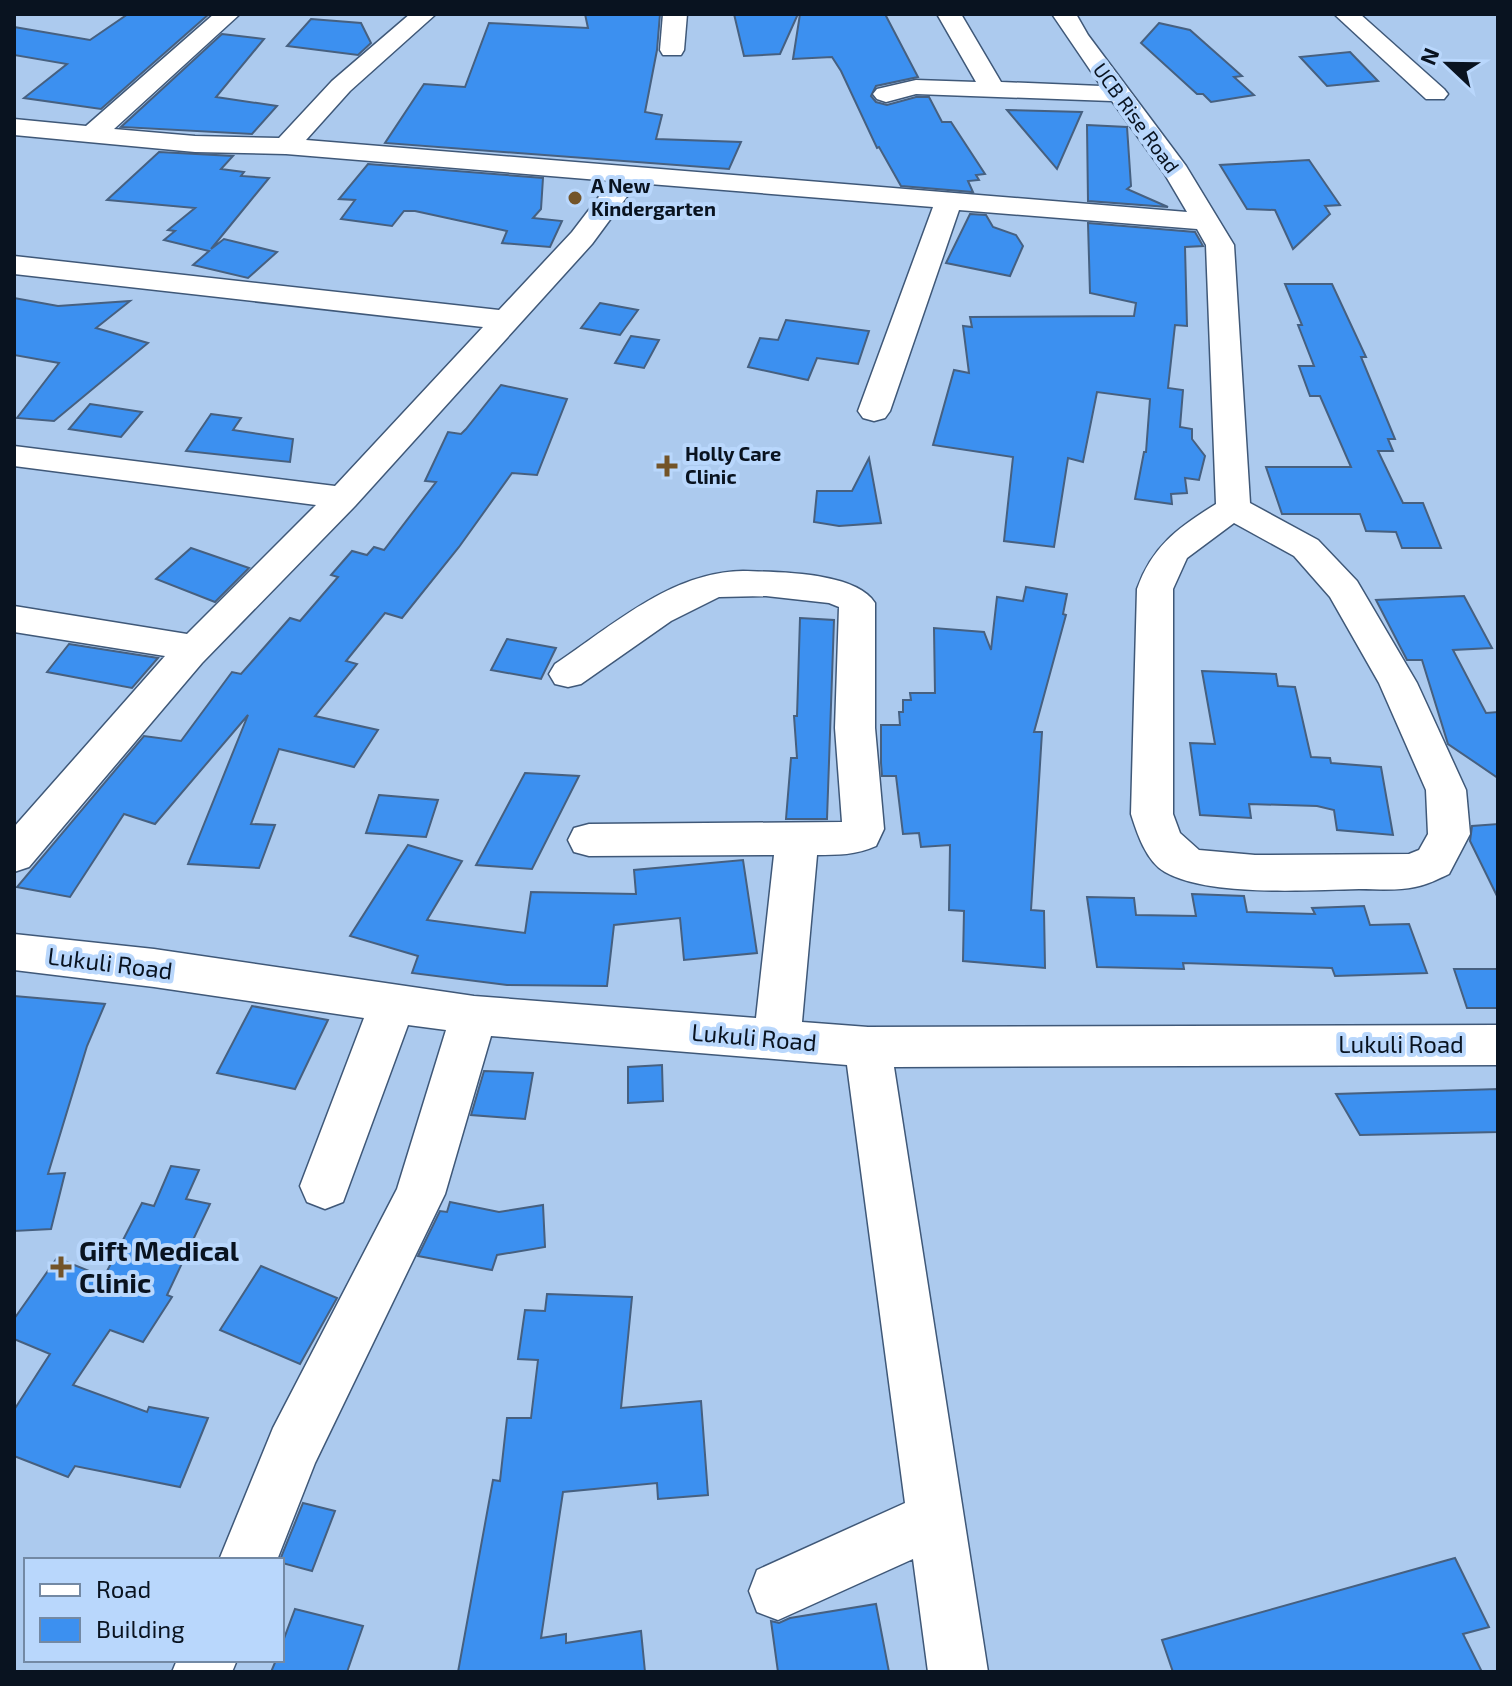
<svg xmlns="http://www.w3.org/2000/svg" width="1512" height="1686" font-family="'Exo 2',sans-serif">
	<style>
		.building { fill: #3c90f0; stroke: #466080; stroke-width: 2 }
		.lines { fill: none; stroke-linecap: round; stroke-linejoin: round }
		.minor-casing { stroke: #3f5878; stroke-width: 3 }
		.minor { fill: #fff; fill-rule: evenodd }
		.poi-dot { fill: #735429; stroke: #b9d7fc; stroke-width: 3 }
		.labels { text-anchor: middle; stroke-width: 8; stroke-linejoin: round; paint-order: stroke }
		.far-street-label { font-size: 20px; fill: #091320; stroke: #b9d7fc }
		.far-poi-label { font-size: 20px; font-weight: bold; fill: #091320; stroke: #b9d7fc; text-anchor: start }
		.street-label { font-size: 24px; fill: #091320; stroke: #b9d7fc }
		.near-poi-label { font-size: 28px; font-weight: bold; fill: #091320; stroke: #b9d7fc; text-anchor: start }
	</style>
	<rect width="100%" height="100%" fill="#accaee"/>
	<!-- building -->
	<g class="building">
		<polygon points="128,14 209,14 101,109 24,98 67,64 14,55 14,27 90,40"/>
		<polygon points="585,14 660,14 657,50 645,112 662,115 656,139 741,142 729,169 385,143 424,84 465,87 489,23 588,28"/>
		<polygon points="734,14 798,14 780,54 744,56"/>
		<polygon points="800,14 885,14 918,77 876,86 871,96 876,102 887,105 916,97 929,97 942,122 951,122 985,174 976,175 979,180 968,181 973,192 901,186 879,147 877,148 841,71 832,57 793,59"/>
		<polygon points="311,19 361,23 371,43 358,55 287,46"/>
		<polygon points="1159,23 1190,30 1242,76 1234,77 1254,95 1211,102 1203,94 1197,94 1141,43"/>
		<polygon points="222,34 264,39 216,97 277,106 252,134 121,127"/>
		<polygon points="1350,52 1378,81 1327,86 1300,57"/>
		<polygon points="1007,110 1082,112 1057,169"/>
		<polygon points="1087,125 1127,127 1131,186 1127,189 1168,207 1088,201"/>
		<polygon points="159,152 233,156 221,169 244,172 241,176 269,178 211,249 224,239 277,252 248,278 193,265 209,251 164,240 175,231 168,230 195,208 107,200"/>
		<polygon points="1309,160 1340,205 1325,206 1330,214 1293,249 1275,210 1247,209 1220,165"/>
		<polygon points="368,164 543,178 541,209 533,218 562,221 550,247 502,243 507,231 415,211 404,211 392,226 341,219 355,200 339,199"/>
		<polygon points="970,214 986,215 993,227 1016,235 1023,246 1010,276 946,263"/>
		<polygon points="1088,223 1195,232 1203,246 1185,247 1187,326 1175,325 1168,388 1183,390 1180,427 1192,429 1192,439 1205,456 1199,480 1185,478 1187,493 1171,494 1172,504 1135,499 1144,452 1146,452 1150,399 1097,392 1083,462 1068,458 1054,547 1004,541 1013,457 933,445 954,370 969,373 963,326 972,327 970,317 1134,316 1136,303 1090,293"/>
		<polygon points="1285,284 1332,284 1366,357 1361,357 1395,439 1388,439 1393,451 1378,451 1403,503 1423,503 1441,548 1402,548 1396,532 1366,531 1360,514 1282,514 1266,467 1351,467 1320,396 1310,396 1299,366 1314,366 1298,325 1302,325"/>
		<polygon points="14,298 58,306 130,301 96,328 148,343 54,421 17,418 59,363 14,355"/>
		<polygon points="600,303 638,310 620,335 581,328"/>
		<polygon points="786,320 869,331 858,364 817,358 808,380 748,367 760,338 778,340"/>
		<polygon points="631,336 659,340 644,368 615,363"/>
		<polygon points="501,385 567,399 537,475 512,473 459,547 402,618 385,613 346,661 357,664 315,716 378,730 354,767 279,749 251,824 275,825 259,868 188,864 248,715 155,824 124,814 70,897 17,887 144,736 181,741 232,672 241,674 290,618 300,621 338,577 331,575 352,551 367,555 374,547 384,550 436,482 425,481 448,432 461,434 466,429"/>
		<polygon points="90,404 142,412 121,437 69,429"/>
		<polygon points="211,414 241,418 233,430 293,439 290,462 186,451"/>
		<polygon points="869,458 881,523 839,526 814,522 817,491 852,491"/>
		<polygon points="191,548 249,568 215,602 156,579"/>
		<polygon points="1026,587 1067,594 1063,614 1066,615 1034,732 1042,732 1031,910 1044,911 1045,968 963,961 964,911 949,910 950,845 921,847 919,833 903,834 896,776 882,776 881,763 881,725 900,725 899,712 903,712 903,700 911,700 910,693 935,693 934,628 984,632 991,650 997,597 1023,601"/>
		<polygon points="1464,596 1492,648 1453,650 1486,713 1498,712 1498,778 1448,744 1422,660 1407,660 1376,600"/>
		<polygon points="800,618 834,620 827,819 786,819 791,758 797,758 794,716 797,716"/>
		<polygon points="507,639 556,648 541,679 491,670"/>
		<polygon points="69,644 158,658 132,688 47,672"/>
		<polygon points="1202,671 1276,674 1278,686 1295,687 1311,757 1330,758 1331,763 1381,767 1393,835 1337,830 1334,810 1317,806 1249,804 1251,818 1200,815 1190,743 1215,744"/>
		<polygon points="525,773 579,776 532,869 476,865"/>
		<polygon points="379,795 438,800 426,837 366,833"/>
		<polygon points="1498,824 1498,898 1470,841 1472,826"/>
		<polygon points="408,845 462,861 427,920 525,933 531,892 636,894 634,870 743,860 757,953 684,960 680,918 614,925 607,986 507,985 412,973 418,956 350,936"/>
		<polygon points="1192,894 1244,896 1247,912 1315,914 1312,908 1364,906 1370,925 1409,924 1427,973 1335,976 1332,968 1183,963 1184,969 1097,967 1087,897 1134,898 1136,915 1196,916"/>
		<polygon points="1454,969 1498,969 1498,1008 1467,1008"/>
		<polygon points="14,996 105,1004 87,1046 48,1174 65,1173 51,1229 14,1231"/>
		<polygon points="252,1006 328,1020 295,1089 217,1073"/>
		<polygon points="662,1065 663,1101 628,1103 628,1067"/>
		<polygon points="484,1071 533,1073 525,1119 471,1115"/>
		<polygon points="1498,1089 1498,1132 1360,1135 1336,1094"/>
		<polygon points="171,1166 199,1170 186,1199 210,1204 167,1295 172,1297 143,1342 110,1330 73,1385 147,1412 149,1407 208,1418 180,1487 75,1466 68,1477 14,1456 14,1410 50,1354 14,1339 14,1319 57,1258 104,1277 142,1203 154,1206"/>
		<polygon points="450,1202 499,1212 543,1205 545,1247 497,1255 492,1270 418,1256 440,1211 447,1212"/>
		<polygon points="261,1266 337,1298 300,1364 220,1330"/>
		<polygon points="547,1294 632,1297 621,1408 701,1401 708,1495 658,1499 657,1483 563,1492 541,1638 566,1634 566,1643 641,1631 645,1672 458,1672 493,1480 500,1481 507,1418 531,1418 538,1360 518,1359 525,1310 545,1311"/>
		<polygon points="303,1503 335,1511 312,1571 282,1563 280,1560"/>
		<polygon points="1455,1558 1489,1627 1463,1634 1482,1672 1173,1672 1162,1640"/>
		<polygon points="876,1604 889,1672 778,1672 771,1621 779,1623 790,1618"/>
		<polygon points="295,1609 363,1626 347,1672 271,1672 276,1660 282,1660 282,1644"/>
	</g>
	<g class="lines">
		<!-- minor casing -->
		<g class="minor-casing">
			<g id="minor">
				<path d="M214,14H240L114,129L195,136L279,138L332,81L410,14H436L350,91L306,140L1187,212L1164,173L1112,101L916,94L886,102L877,99L873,94L877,89L916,80L976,82L937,14H961L1001,82L1101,86L1052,14H1076L1088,35L1186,166L1234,245L1250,503L1318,540L1357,581L1417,683L1466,790L1470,834L1449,874C1438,879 1427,885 1415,887C1398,891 1377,889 1359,889C1308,890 1209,897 1165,872C1146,861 1137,833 1131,814L1137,589C1152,546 1179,527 1216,504L1206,245L1197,229L959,210L890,411L885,418L874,421L863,418L858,411L933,207L637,183L592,244L355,506L202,663L29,867L14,872V827L165,656L14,632V606L187,634L316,505L14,466V446L335,486L483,327L14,274V256L499,310L572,232L611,181L286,154L195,152L14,135V119L86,126ZM1234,523L1294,556L1330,597L1379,683L1426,790L1428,834L1419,850L1409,854L1255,855L1199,850L1180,833L1173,814V589L1187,558Z"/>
				<polygon points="663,14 687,14 684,50 681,55 663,55 660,50"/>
				<polygon points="1334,14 1360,14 1444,89 1448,94 1444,99 1426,99"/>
				<path d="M743,571C778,572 856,572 875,603V728L884,829L876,846C856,855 838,855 817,855L802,1022L868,1027L1498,1025V1065L894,1067L988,1672H928L913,1559L778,1620L757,1612L749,1591L757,1570L905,1503L847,1065L491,1036L445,1194L315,1463L277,1560H219L273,1428L397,1189L446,1030L408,1025L343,1202L325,1209L307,1202L300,1186L364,1018L154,987L14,970V934L154,949L474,996L756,1018L774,855L589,856L574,852L568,840L574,828L589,824L842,822L835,728L839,607L829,603L766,596L719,597L671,621L581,684L568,687L555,684L549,674L555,664C612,626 671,572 743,571Z"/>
				<polygon points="177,1660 237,1660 232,1672 172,1672"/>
			</g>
		</g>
		<!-- minor -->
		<use href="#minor" class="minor"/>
	</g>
	<!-- markers -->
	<g class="poi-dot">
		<circle cx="575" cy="198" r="8"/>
		<path d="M663 454h8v8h8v8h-8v8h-8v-8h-8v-8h8z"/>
		<path d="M57 1255h8v8h8v8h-8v8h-8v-8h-8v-8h8z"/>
	</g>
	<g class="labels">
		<!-- far-street labels -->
		<g class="far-street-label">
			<text transform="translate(1136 118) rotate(54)" y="7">UCB Rise Road</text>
		</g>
		<!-- far-poi labels -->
		<g class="far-poi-label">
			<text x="591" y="193">A New<tspan x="591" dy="23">Kindergarten</tspan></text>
			<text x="685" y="461">Holly Care<tspan x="685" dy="23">Clinic</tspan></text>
		</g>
		<!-- street labels -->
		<g class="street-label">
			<text transform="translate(110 964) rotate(7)" y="8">Lukuli Road</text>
			<text transform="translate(754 1038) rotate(5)" y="8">Lukuli Road</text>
			<text x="1401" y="1053">Lukuli Road</text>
		</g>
		<!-- near-poi labels -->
		<g class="near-poi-label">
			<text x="79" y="1261">Gift Medical<tspan x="79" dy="32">Clinic</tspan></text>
		</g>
	</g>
	<!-- border -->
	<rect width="1512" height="1686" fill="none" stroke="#091320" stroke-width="32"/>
	<!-- legend -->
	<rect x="24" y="1558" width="260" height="104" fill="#b9d7fc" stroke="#7389a4" stroke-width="2"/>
	<rect x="40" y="1584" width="40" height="12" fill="#ffffff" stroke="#7389a4" stroke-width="2"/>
	<text x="96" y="1598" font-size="24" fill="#091320">Road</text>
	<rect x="40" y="1618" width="40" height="24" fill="#3c90f0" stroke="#7389a4" stroke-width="2"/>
	<text x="96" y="1638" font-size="24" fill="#091320">Building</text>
	<!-- north arrow -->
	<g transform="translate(1448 64) rotate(292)" stroke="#b9d7fc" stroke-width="6" paint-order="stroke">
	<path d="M0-6L14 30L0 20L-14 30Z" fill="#091320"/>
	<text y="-12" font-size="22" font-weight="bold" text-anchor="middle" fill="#091320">N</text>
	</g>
</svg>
